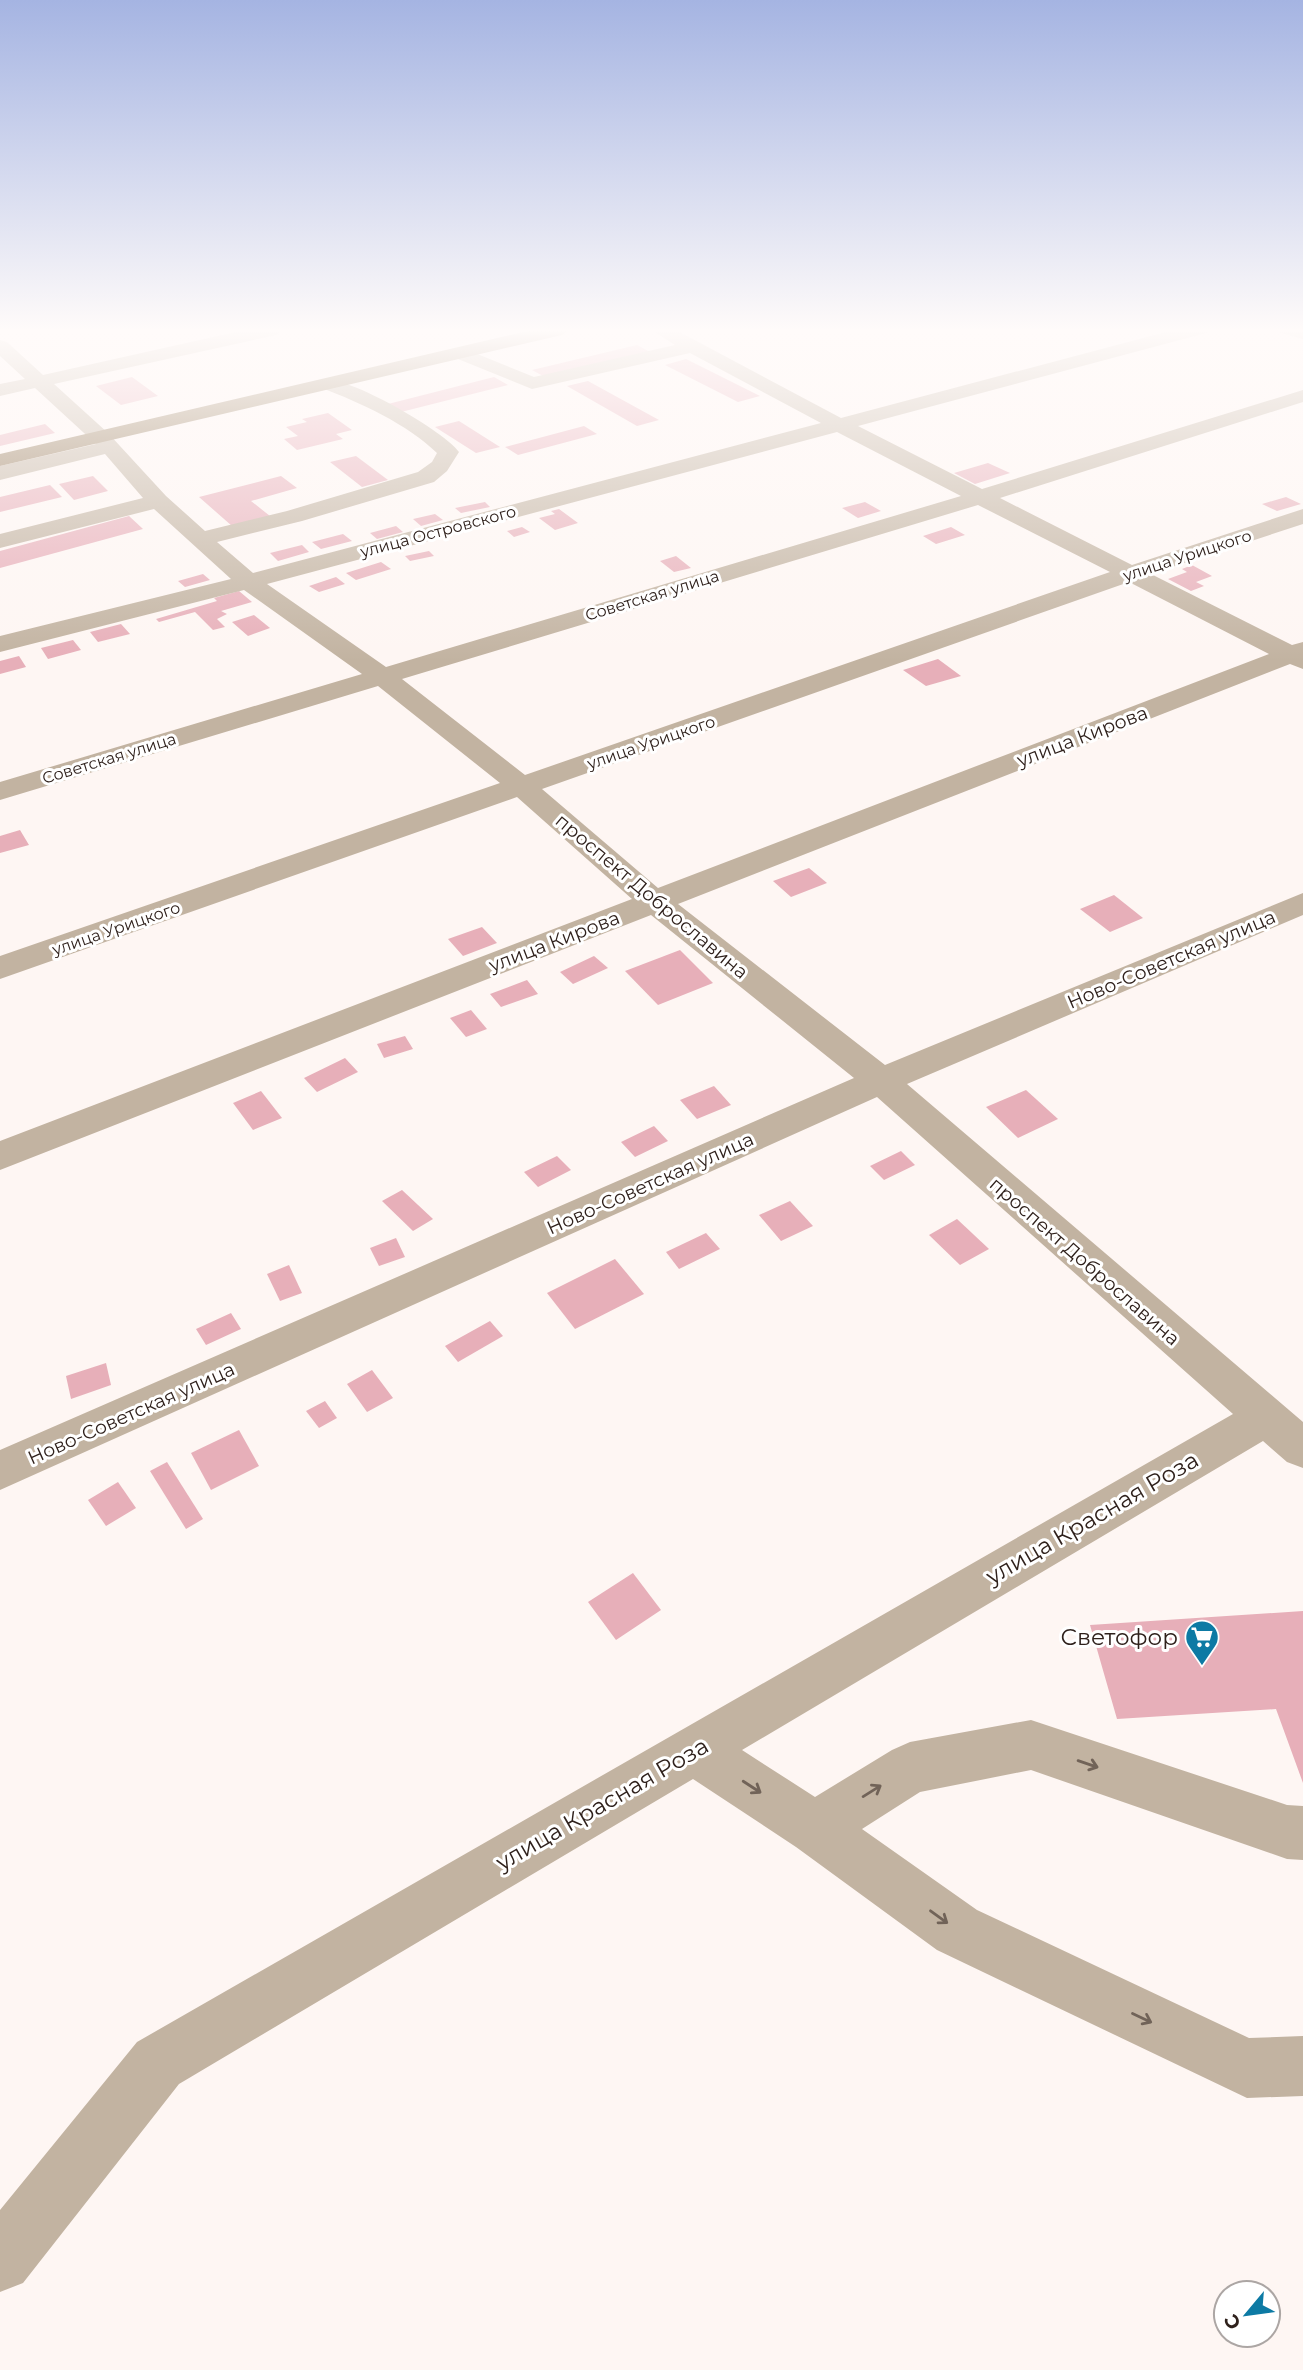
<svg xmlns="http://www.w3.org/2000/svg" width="1303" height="2370" font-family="Montserrat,sans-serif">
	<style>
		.building { fill: #e7afb9 }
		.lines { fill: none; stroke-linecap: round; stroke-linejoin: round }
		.minor { fill: #c2b3a1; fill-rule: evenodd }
		.major { fill: #947a58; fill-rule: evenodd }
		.oneway { stroke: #716358 }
		.labels { text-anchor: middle; stroke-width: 6; stroke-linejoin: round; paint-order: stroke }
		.far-street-label { font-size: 16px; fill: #2f211c; stroke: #fff }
		.street-label { font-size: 19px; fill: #2f211c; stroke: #fff }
		.near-street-label { font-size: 23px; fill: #2f211c; stroke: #fff }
		.near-poi-label { font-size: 23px; fill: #2f211c; stroke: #fff; text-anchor: end }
	</style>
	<rect width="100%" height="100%" fill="#fef6f3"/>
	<!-- building -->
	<g class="building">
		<polygon points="637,345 650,352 545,377 532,370"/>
		<polygon points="686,359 760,396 738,402 665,365"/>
		<polygon points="132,377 158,396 121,405 96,386"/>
		<polygon points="494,377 508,385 401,412 388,404"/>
		<polygon points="588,381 659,420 637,426 567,386"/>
		<polygon points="328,413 352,430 336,434 343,439 297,450 284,439 298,436 286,427 307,422 302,419"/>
		<polygon points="459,421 500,447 476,453 435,427"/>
		<polygon points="45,424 55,433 0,446 0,435"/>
		<polygon points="584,426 597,434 518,455 505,447"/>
		<polygon points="356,456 388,480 362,487 330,462"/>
		<polygon points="988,463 1010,473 975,484 954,473"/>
		<polygon points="93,476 108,491 74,500 59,484"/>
		<polygon points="281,476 297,488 251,501 270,516 232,526 199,497"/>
		<polygon points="50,485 62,497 0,512 0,497"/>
		<polygon points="1286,497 1301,504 1277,511 1262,504"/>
		<polygon points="485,502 490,507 461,513 455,508"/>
		<polygon points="865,502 881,511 858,518 842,508"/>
		<polygon points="559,509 578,523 555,530 539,518 555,514 551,511"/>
		<polygon points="435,514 443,520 421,526 413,519"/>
		<polygon points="129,516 143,529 0,568 0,551"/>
		<polygon points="396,526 403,532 377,539 370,533"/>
		<polygon points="522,527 530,532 514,537 507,531"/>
		<polygon points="951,527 965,535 936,544 923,536"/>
		<polygon points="343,534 352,541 321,549 312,542"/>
		<polygon points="302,545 309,552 278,561 270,553"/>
		<polygon points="429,551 434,556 410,561 405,556"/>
		<polygon points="676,556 691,568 674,572 660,561"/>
		<polygon points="381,562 391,569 356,580 346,573"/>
		<polygon points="1192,565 1212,576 1196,582 1204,586 1191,591 1168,579 1187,572 1182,569"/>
		<polygon points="203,574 210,580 185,587 178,581"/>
		<polygon points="336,577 345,584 319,592 309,586"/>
		<polygon points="239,591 252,602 221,611 227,614 217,619 225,627 213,630 195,612 159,622 156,619 217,601 214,598"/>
		<polygon points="254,615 270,628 248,636 232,622"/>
		<polygon points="121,624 130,634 98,642 90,632"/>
		<polygon points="73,640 81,650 48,659 41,648"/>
		<polygon points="19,656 26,667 0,674 0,661"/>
		<polygon points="938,659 961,676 926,686 903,670"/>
		<polygon points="20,830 29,845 0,853 0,836"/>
		<polygon points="809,868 827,883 791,897 773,881"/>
		<polygon points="1114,895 1143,918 1110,932 1080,909"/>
		<polygon points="482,927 497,943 463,956 448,939"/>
		<polygon points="680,950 713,983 658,1005 625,971"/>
		<polygon points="594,956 608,968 573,984 560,972"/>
		<polygon points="527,980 538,994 501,1007 490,994"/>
		<polygon points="471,1010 487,1029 466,1037 450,1018"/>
		<polygon points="405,1036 413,1049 384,1058 377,1044"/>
		<polygon points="345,1058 358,1072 317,1092 304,1078"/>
		<polygon points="714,1086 731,1105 697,1119 680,1100"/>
		<polygon points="1026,1090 1058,1119 1018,1138 986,1107"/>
		<polygon points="261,1091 282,1118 253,1130 233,1103"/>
		<polygon points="654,1126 668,1141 635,1157 621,1142"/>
		<polygon points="901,1151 915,1165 884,1180 870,1166"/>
		<polygon points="557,1156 571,1170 538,1187 524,1172"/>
		<polygon points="402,1190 433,1219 413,1231 382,1201"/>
		<polygon points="790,1201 813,1226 781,1241 759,1215"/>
		<polygon points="957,1219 989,1249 960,1265 929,1235"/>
		<polygon points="706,1233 720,1249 679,1269 666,1252"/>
		<polygon points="396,1238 405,1257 379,1266 370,1248"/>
		<polygon points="615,1259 644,1294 575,1329 547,1293"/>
		<polygon points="289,1265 302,1293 280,1301 267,1274"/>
		<polygon points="231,1313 241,1329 206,1345 196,1329"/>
		<polygon points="490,1321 503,1336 458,1362 445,1346"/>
		<polygon points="106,1363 111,1385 71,1399 66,1376"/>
		<polygon points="372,1370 393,1398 367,1412 347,1384"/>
		<polygon points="325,1401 337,1418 319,1428 306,1411"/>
		<polygon points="239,1430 259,1466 211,1490 191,1453"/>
		<polygon points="167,1462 203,1519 186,1529 150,1471"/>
		<polygon points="118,1482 136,1508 106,1526 88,1500"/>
		<polygon points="633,1573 661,1610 616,1640 588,1602"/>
		<polygon points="1303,1611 1303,1783 1276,1709 1117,1719 1090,1625"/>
	</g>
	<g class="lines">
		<!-- minor -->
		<g class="minor">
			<path d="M249,329H285L276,335L54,384L108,433L166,496L205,531L287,511L418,472L432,462L437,453C407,424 361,403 322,388L319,384L322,380C346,374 444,431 459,452L447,471L434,482L302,521L217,542L253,573L821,423L690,353L532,389L453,357L451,353L453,349L460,347L534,377L675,345L650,329H674L841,418L1177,329H1209L1206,333L858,426L982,489L1303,390V402L1000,498L1132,565L1303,509V524L1151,574L1292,645L1303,642V669L1290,664L678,904L885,1065L1303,893V915L907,1084L1303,1422V1468L1287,1462L1263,1441L742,1750L815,1797L892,1750L910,1742L1031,1720L1287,1805L1303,1806V1860L1287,1859L1031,1770L920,1792L862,1829L977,1910L1249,2038L1303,2036V2096L1247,2098L937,1950L796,1847L693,1779L179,2084L23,2283L0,2292V2210L137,2042L1233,1414L877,1097L0,1490V1450L854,1078L651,915L0,1170V1141L632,899L517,797L0,979V956L500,783L378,686L0,800V782L362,674L244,590L0,652V636L231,579L154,509L0,548V534L143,498L105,454L0,480V466L96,444L35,388L0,396V384L25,379L0,356V340L7,342L43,375ZM837,432L961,496L386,667L267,584ZM978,505L1110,572L525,775L402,679ZM1129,582L1269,654L658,888L542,789Z"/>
			<polygon points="1278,329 1303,329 1303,339 1281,333"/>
		</g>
		<!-- major -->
		<polygon class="major" points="536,329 571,329 562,335 0,466 0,454"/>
	</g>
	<!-- one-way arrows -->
	<defs><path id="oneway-shaft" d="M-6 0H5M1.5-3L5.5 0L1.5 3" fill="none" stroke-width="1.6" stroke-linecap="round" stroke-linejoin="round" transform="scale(1.75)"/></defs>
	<g class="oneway">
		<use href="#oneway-shaft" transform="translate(1088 1764) rotate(19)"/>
		<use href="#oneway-shaft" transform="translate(752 1787) rotate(33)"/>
		<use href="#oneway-shaft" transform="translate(872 1791) rotate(-32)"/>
		<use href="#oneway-shaft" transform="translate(939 1917) rotate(36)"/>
		<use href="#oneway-shaft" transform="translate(1142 2018) rotate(25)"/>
	</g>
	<!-- sky -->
	<linearGradient id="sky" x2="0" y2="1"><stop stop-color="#a5b4e2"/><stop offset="0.5" stop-color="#fffbfa"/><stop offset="1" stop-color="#fffbfa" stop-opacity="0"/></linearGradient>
	<rect width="1303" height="661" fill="url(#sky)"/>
	<!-- icons -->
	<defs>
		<g id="supermarket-pin" transform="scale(1.75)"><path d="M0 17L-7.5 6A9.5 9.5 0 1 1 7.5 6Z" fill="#0d7aa4" stroke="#fff"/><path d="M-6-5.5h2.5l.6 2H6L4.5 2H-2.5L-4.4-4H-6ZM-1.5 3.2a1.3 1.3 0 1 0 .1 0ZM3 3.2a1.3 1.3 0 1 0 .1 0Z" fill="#fff"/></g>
	</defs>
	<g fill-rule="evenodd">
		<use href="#supermarket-pin" x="1202" y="1637"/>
	</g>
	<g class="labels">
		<!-- far-street labels -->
		<g class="far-street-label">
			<text transform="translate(438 531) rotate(-15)" y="6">улица Островского</text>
			<text transform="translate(1187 555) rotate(-18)" y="6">улица Урицкого</text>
			<text transform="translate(652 595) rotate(-17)" y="6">Советская улица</text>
			<text transform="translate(651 742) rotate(-19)" y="6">улица Урицкого</text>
			<text transform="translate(109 758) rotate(-17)" y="6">Советская улица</text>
			<text transform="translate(116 928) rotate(-19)" y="6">улица Урицкого</text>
		</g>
		<!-- street labels -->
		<g class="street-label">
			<text transform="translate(1082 736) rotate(-21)" y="7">улица Кирова</text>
			<text transform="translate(652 896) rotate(40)" y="7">проспект Доброславина</text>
			<text transform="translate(554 941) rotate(-21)" y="7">улица Кирова</text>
			<text transform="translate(1171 959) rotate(-23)" y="7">Ново-Советская улица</text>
			<text transform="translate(650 1183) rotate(-24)" y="7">Ново-Советская улица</text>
			<text transform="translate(1085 1261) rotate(41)" y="7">проспект Доброславина</text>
			<text transform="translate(131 1413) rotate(-24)" y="7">Ново-Советская улица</text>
		</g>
		<!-- near-street labels -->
		<g class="near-street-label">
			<text transform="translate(1092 1518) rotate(-30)" y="8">улица Красная Роза</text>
			<text transform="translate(602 1804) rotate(-30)" y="8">улица Красная Роза</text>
		</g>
		<!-- near-poi labels -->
		<g class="near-poi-label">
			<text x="1178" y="1645">Светофор</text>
		</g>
	</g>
	<!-- north arrow -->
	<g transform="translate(1247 2314) rotate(241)"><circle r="33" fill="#ffffff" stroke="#aca6a4" stroke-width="2"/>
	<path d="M0-5L12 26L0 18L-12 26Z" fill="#0d7aa4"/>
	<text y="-10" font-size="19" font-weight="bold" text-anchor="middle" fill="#2f211c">С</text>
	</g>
</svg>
